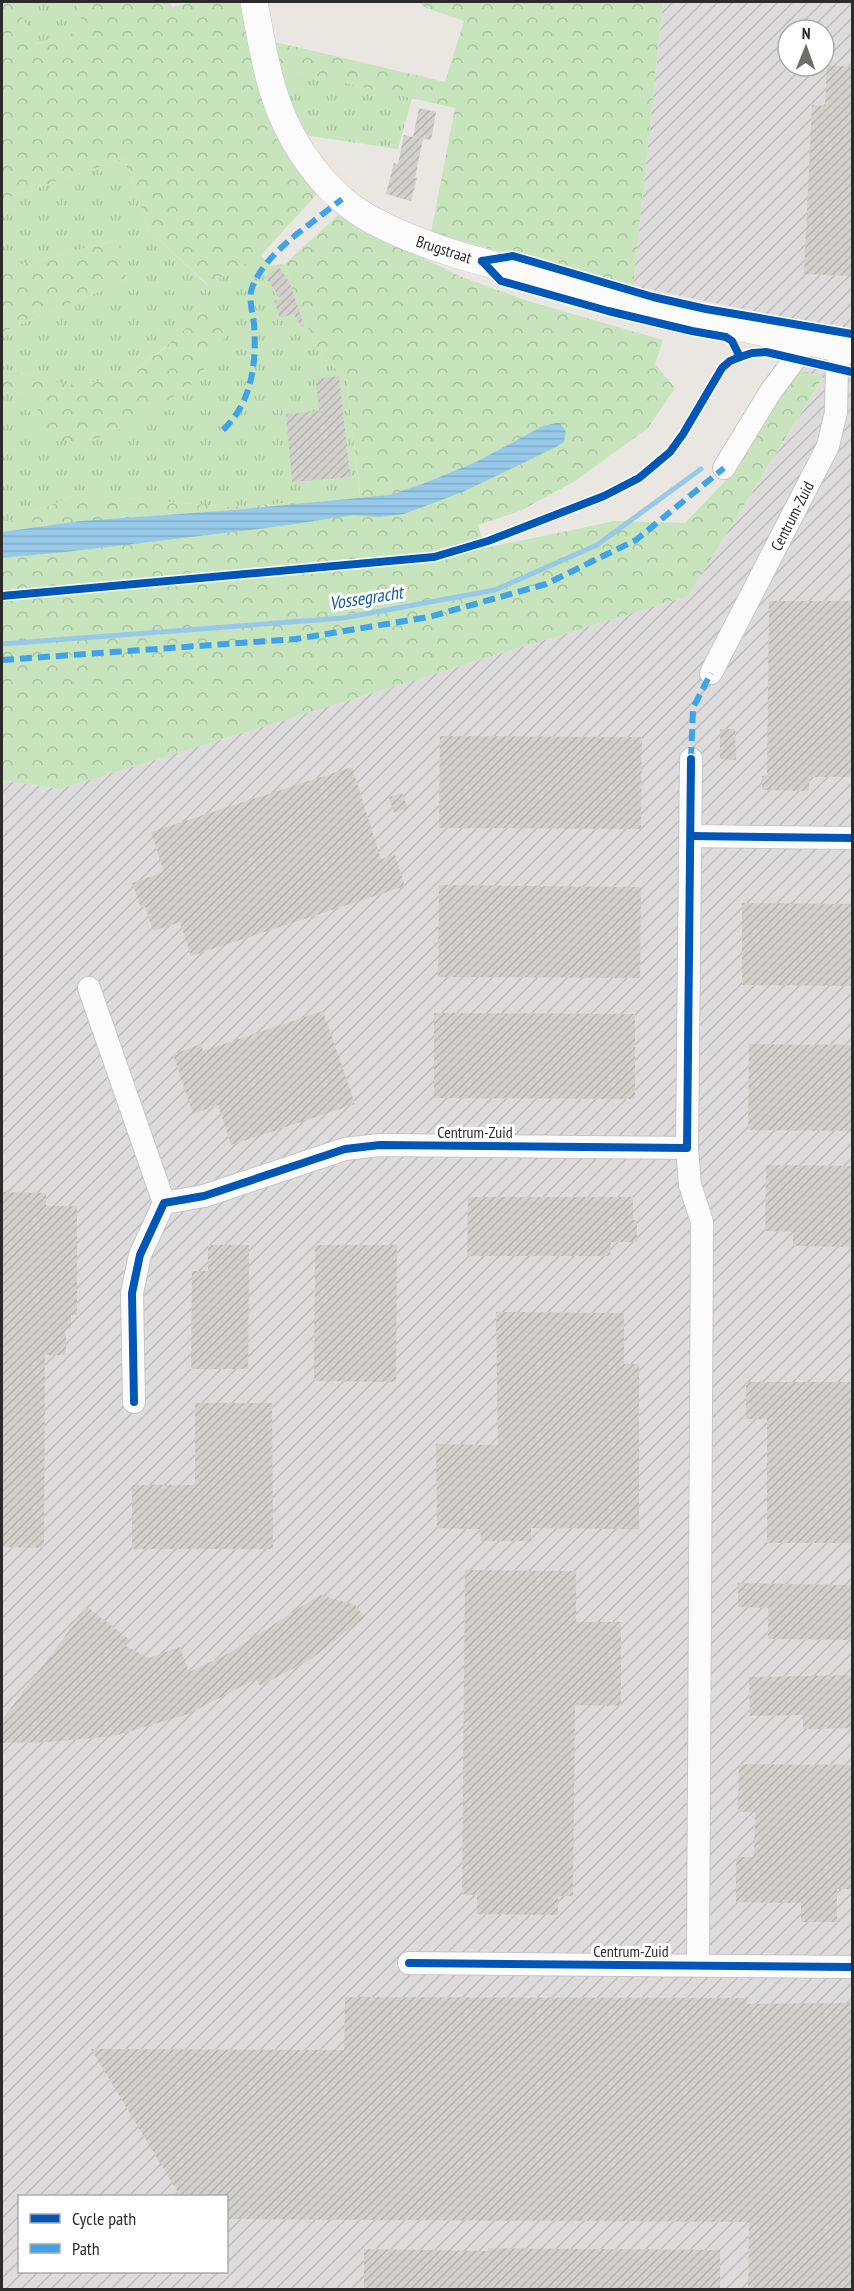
<svg xmlns="http://www.w3.org/2000/svg" width="854" height="2291" font-family="'PT Sans Narrow',sans-serif">
	<style>
		.industrial { fill: url(#industrial-furrows); fill-rule: evenodd }
		.grass { fill: url(#grass-tufts) }
		.forest { fill: url(#forest-crowns) }
		.water { fill: url(#water-rules) }
		.lines { fill: none; stroke-linecap: round; stroke-linejoin: round }
		.stream { stroke: #97c9e8; stroke-width: 5 }
		.building { fill: url(#building-hatch) }
		.minor-casing { stroke: #c7c6c6; stroke-width: 24 }
		.tertiary-casing { stroke: #c7c6c6; stroke-width: 28 }
		.minor { stroke: #fcfbfb; stroke-width: 22 }
		.tertiary { stroke: #fcfbfb; stroke-width: 27 }
		.quiet { stroke: #3ea3eb; stroke-width: 6; stroke-dasharray: 12 6; stroke-linecap: butt }
		.cycleway-casing { stroke: #fff; stroke-width: 11 }
		.cycleway { stroke: #0057b8; stroke-width: 8 }
		.labels { text-anchor: middle; stroke-width: 6; stroke-linejoin: round; paint-order: stroke }
		.street-label { font-size: 16px; fill: #2b2b2b; stroke: #fff }
		.water-label { font-size: 18px; font-style: italic; fill: #115899; stroke: #fff }
	</style>
	<defs>
		<pattern id="industrial-furrows" width="10" height="10" patternUnits="userSpaceOnUse" patternTransform="scale(1.5)"><rect width="10" height="10" fill="#dedbdd"/><path d="M-1 1l2-2M0 10L10 0M9 11l2-2" fill="none" stroke="#bfbcbe"/></pattern>
		<pattern id="grass-tufts" width="24" height="20" patternUnits="userSpaceOnUse" patternTransform="scale(1.5)"><rect width="24" height="20" fill="#c7e4bc"/><path d="M3 7l-1-3M5 7V3M7 7l1-3M15 17l-1-3M17 17v-4M19 17l1-3" fill="none" stroke="#abc4a2"/></pattern>
		<pattern id="forest-crowns" width="20" height="18" patternUnits="userSpaceOnUse" patternTransform="scale(1.5)"><rect width="20" height="18" fill="#c7e4bc"/><path d="M2 6a3 3 0 1 1 6 0M12 15a3 3 0 1 1 6 0" fill="none" stroke="#abc4a2"/></pattern>
		<pattern id="water-rules" width="6" height="5" patternUnits="userSpaceOnUse" patternTransform="scale(1.5)"><rect width="6" height="5" fill="#97c9e8"/><path d="M0 2.5h6" fill="none" stroke="#82adc7"/></pattern>
		<pattern id="building-hatch" width="6" height="6" patternUnits="userSpaceOnUse" patternTransform="scale(1.5)"><rect width="6" height="6" fill="#d2d0cd"/><path d="M-1 1l2-2M0 6l6-6M5 7l2-2" fill="none" stroke="#b4b3b0"/></pattern>
	</defs>
	<rect width="100%" height="100%" fill="#eae7e2"/>
	<!-- industrial -->
	<path class="industrial" d="M663,2H852V2289L2,2290V780L60,789L688,596L823,378L796,369L820,325L633,286ZM788,30H824V66H788ZM20,2196H226V2272H20Z"/>
	<!-- grass -->
	<g class="grass">
		<polygon points="16,2 76,2 85,30 34,44"/>
		<polygon points="275,67 412,98 398,149 304,135"/>
		<polygon points="124,158 149,230 207,285 261,255 270,266 285,264 295,300 321,357 346,377 360,494 288,503 228,507 78,494 14,520 2,522 2,388 38,397 58,441 82,441 107,436 158,407 227,335 227,322 218,309 127,375 105,381 67,385 2,369 2,332 127,280 117,240 2,269 2,200"/>
	</g>
	<!-- forest -->
	<g class="forest">
		<polygon points="2,2 16,2 35,44 84,30 76,2 170,2 172,7 193,2 242,2 318,193 261,255 208,285 149,230 124,158 2,200"/>
		<polygon points="418,2 663,2 633,286 431,233 455,108 275,67 271,41 445,82 464,21 426,8"/>
		<polygon points="338,215 459,276 528,301 663,340 655,364 675,388 648,428 575,481 520,511 478,525 485,548 615,521 685,523 730,476 796,369 823,377 688,596 60,789 2,780 2,522 14,520 78,494 228,507 288,503 360,493 346,377 321,357 295,300 285,264"/>
		<polygon points="118,240 127,280 2,332 2,269"/>
		<polygon points="206,309 218,309 227,321 227,335 195,382 158,407 108,436 82,441 58,441 37,435 38,397 2,388 2,369 67,385 105,381 127,375 165,348"/>
	</g>
	<!-- water -->
	<polygon class="water" points="556,423 560,423 566,432 564,442 558,446 465,491 404,514 379,517 354,515 274,527 65,552 2,558 2,532 81,521 222,511 390,495 425,483 478,461 543,426"/>
	<g class="lines">
		<!-- stream -->
		<polyline class="stream" points="2,644 343,618 495,590 597,545 701,469"/>
	</g>
	<!-- building -->
	<g class="building">
		<polygon points="827,65 852,67 852,276 804,274 812,105 825,106"/>
		<polygon points="419,108 436,112 431,140 413,137"/>
		<polygon points="404,135 423,139 415,178 417,178 411,201 386,194 394,163 398,164"/>
		<polygon points="279,267 290,283 304,325 302,327 293,314 280,318 274,301 281,299 265,277"/>
		<polygon points="339,376 350,477 292,482 286,414 319,411 316,379"/>
		<polygon points="769,601 852,601 852,777 809,777 809,791 762,790 762,776 767,776"/>
		<polygon points="720,729 735,729 736,760 720,759"/>
		<polygon points="440,736 642,737 641,829 439,828"/>
		<polygon points="352,767 381,859 395,855 405,886 191,956 180,922 153,931 145,906 141,908 132,883 164,872 151,832"/>
		<polygon points="402,793 408,808 394,813 389,797"/>
		<polygon points="439,885 641,887 640,978 438,977"/>
		<polygon points="742,903 852,904 852,986 742,985"/>
		<polygon points="323,1011 355,1104 231,1145 218,1105 193,1114 173,1054 201,1044 203,1051"/>
		<polygon points="434,1013 635,1014 635,1099 434,1098"/>
		<polygon points="749,1044 852,1045 852,1131 748,1130"/>
		<polygon points="766,1165 852,1166 852,1247 793,1246 793,1232 765,1231"/>
		<polygon points="2,1192 46,1193 46,1206 77,1206 77,1315 71,1315 71,1328 66,1329 66,1355 45,1355 44,1548 2,1547"/>
		<polygon points="468,1197 633,1197 633,1220 637,1220 637,1242 611,1242 610,1256 467,1256"/>
		<polygon points="208,1245 249,1245 248,1369 191,1369 192,1271 208,1271"/>
		<polygon points="315,1245 397,1245 396,1382 314,1381"/>
		<polygon points="496,1312 624,1313 624,1364 639,1364 639,1529 531,1528 531,1541 481,1541 480,1529 437,1528 436,1444 498,1445"/>
		<polygon points="746,1382 852,1382 852,1543 767,1543 767,1419 746,1419"/>
		<polygon points="195,1403 272,1403 273,1549 132,1549 132,1485 195,1485"/>
		<polygon points="465,1570 576,1571 576,1622 621,1622 621,1706 575,1705 573,1896 558,1896 558,1915 477,1914 477,1895 462,1894"/>
		<polygon points="738,1583 852,1585 852,1640 768,1639 768,1608 738,1607"/>
		<polygon points="320,1595 355,1605 365,1617 311,1659 260,1686 256,1679 188,1714 114,1736 48,1742 2,1743 2,1720 87,1607 129,1639 124,1645 149,1658 180,1647 189,1672 229,1653"/>
		<polygon points="852,1675 852,1728 803,1729 803,1715 750,1716 749,1677"/>
		<polygon points="739,1764 852,1765 852,1889 837,1889 837,1922 801,1922 801,1903 736,1902 736,1857 754,1857 755,1812 738,1812"/>
		<polygon points="345,1997 747,1998 747,2004 852,2003 852,2289 748,2289 749,2222 226,2219 226,2196 180,2196 91,2049 344,2050"/>
		<polygon points="488,2248 720,2250 720,2289 364,2289 364,2249 488,2251"/>
	</g>
	<g class="lines">
		<!-- minor casing -->
		<g class="minor-casing">
			<g id="minor">
				<polyline points="724,468 771,391 795,359 804,341"/>
				<polyline points="711,673 828,446 836,412 837,369 842,349"/>
				<polyline points="691,759 687,1148 690,1185 702,1222 698,1965"/>
				<polyline points="691,836 852,838"/>
				<polyline points="89,988 164,1203"/>
				<polyline points="134,1402 132,1293 140,1255 164,1203 204,1196 345,1149 380,1145 687,1148"/>
				<polyline points="409,1963 852,1967"/>
			</g>
		</g>
		<!-- tertiary casing -->
		<g class="tertiary-casing">
			<path id="tertiary" d="M254,2C267,71 273,121 320,177C333,193 353,210 372,220C433,253 504,267 570,284C664,309 757,334 852,350"/>
		</g>
		<!-- minor -->
		<use href="#minor" class="minor"/>
		<!-- tertiary -->
		<use href="#tertiary" class="tertiary"/>
		<!-- quiet -->
		<g class="quiet">
			<path d="M223,430C252,403 257,362 254,324C253,314 248,298 252,288C265,252 313,223 342,199"/>
			<polyline points="2,660 296,639 429,617 546,584 636,540 724,468"/>
			<polyline points="691,759 693,708 711,673"/>
		</g>
		<!-- cycleway casing -->
		<g class="cycleway-casing">
			<g id="cycleway">
				<polyline points="482,261 513,256 653,297 706,309 852,334"/>
				<polyline points="482,261 501,281 608,311 692,331 726,337 732,341 740,357"/>
				<polyline points="2,596 434,557 488,541 604,496 639,478 670,452 683,434 722,368 730,361 740,357 752,353 766,352 852,372"/>
				<polyline points="691,836 852,838"/>
				<polyline points="134,1402 132,1293 140,1255 164,1203 204,1196 345,1149 380,1145 687,1148 691,759"/>
				<polyline points="409,1963 852,1967"/>
			</g>
		</g>
		<!-- cycleway -->
		<use href="#cycleway" class="cycleway"/>
	</g>
	<g class="labels">
		<!-- street labels -->
		<g class="street-label">
			<text transform="translate(444 249) rotate(18)" y="6">Brugstraat</text>
			<text transform="translate(792 516) rotate(-63)" y="6">Centrum-Zuid</text>
			<text x="475" y="1138">Centrum-Zuid</text>
			<text x="631" y="1957">Centrum-Zuid</text>
		</g>
		<!-- water labels -->
		<g class="water-label">
			<text transform="translate(366 598) rotate(-9)" y="6">Vossegracht</text>
		</g>
	</g>
	<!-- border -->
	<rect width="854" height="2291" fill="none" stroke="#2b2b2b" stroke-width="6"/>
	<!-- legend -->
	<rect x="18" y="2195" width="210" height="78" fill="#ffffff" stroke="#aaaaaa" stroke-width="1.5"/>
	<rect x="30" y="2214" width="30" height="9" fill="#0057b8" stroke="#aaaaaa" stroke-width="1.5"/>
	<text x="72" y="2225" font-size="18" fill="#2b2b2b">Cycle path</text>
	<rect x="30" y="2244" width="30" height="9" fill="#3ea3eb" stroke="#aaaaaa" stroke-width="1.5"/>
	<text x="72" y="2255" font-size="18" fill="#2b2b2b">Path</text>
	<!-- north arrow -->
	<g transform="translate(806 48) rotate(1)"><circle r="28" fill="#ffffff" stroke="#aaaaaa" stroke-width="1.5"/>
	<path d="M0-4.5L10 22L0 15L-10 22Z" fill="#6e6d6b"/>
	<text y="-9" font-size="16" font-weight="bold" text-anchor="middle" fill="#2b2b2b">N</text>
	</g>
</svg>
